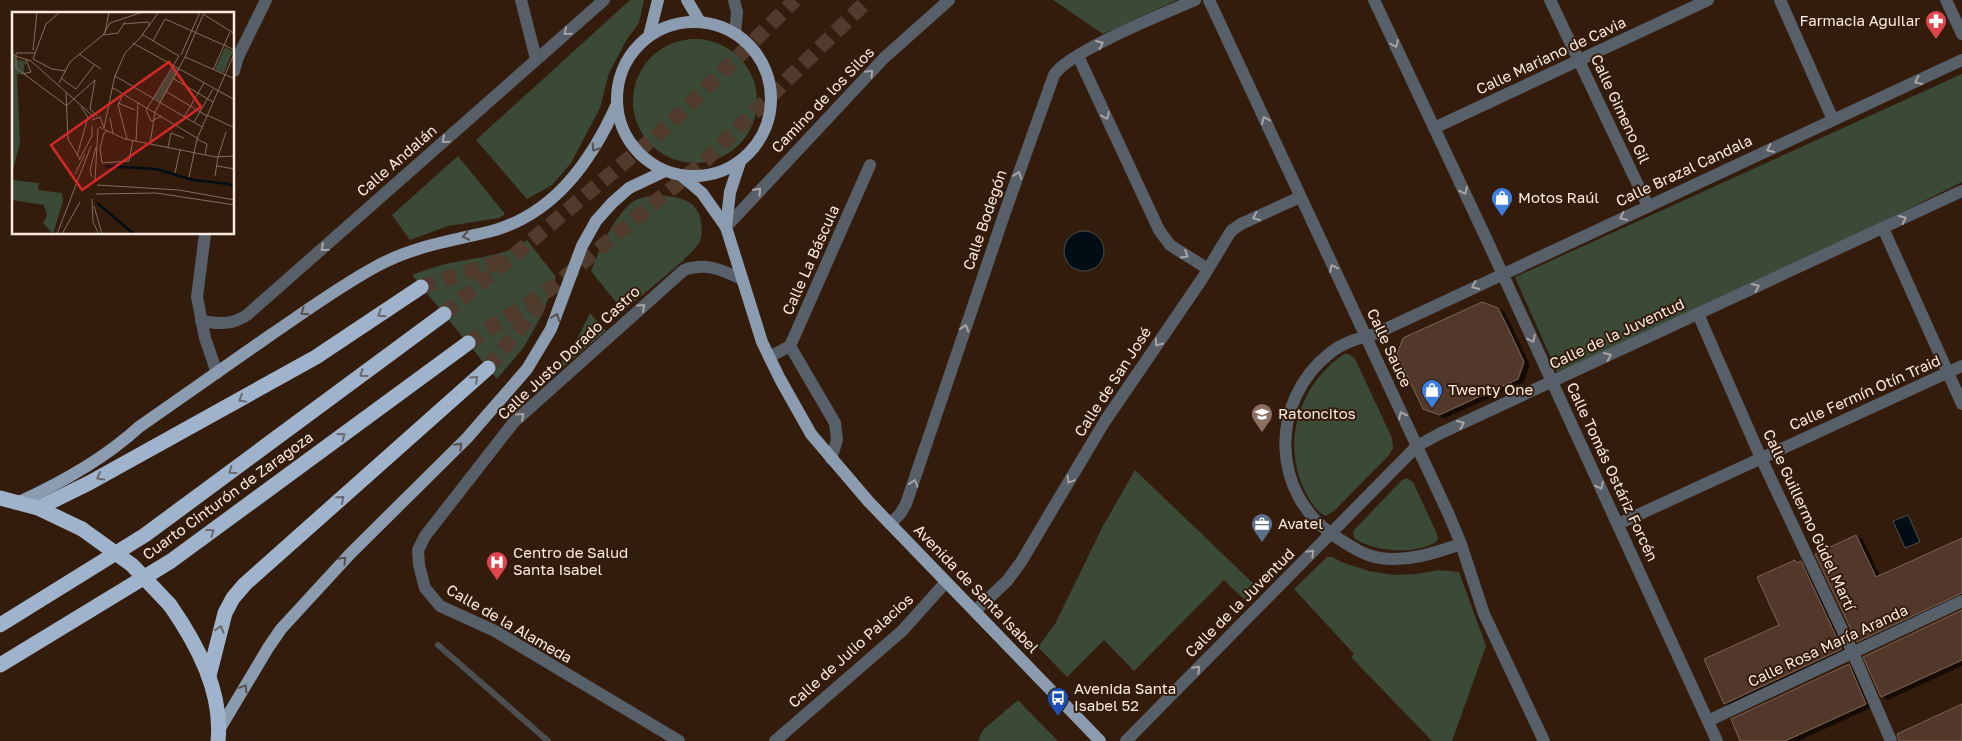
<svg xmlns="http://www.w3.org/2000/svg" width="1962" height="741" font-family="'Golos Text',sans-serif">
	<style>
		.green { fill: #3b4937 }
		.water { fill: #000d14; stroke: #4b4f51 }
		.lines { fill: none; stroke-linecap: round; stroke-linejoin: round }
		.stream { stroke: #4b4f51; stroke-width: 6 }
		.building { fill: #51392b; stroke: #7e6250; filter: url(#shadow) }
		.highway-tunnel { stroke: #513b2c; stroke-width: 15; stroke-dasharray: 15 8; stroke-linecap: butt }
		.minor { stroke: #575f69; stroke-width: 12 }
		.major { stroke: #8b9cb0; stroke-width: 12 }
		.highway { stroke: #9fb4cc; stroke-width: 15 }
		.highway-bridge { stroke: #9fb4cc; stroke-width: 15 }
		.oneway { stroke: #a9a4a4 }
		.oneway2 { stroke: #564f4e }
		.oneway3 { stroke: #69686c }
		.labels { text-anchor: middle; stroke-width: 4; stroke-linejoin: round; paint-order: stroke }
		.poi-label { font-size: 15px; fill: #fbeae0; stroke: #331c0c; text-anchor: start }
		.street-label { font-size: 15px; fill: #fbeae0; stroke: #331c0c }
		.inset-river { fill: none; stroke: #000d14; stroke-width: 2.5 }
		.inset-road { fill: none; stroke: #836e61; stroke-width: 1 }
		.view { fill: #d62828; fill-opacity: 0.15; stroke: #d62828; stroke-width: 2.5 }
		.inset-edge { fill: none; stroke: #fbeae0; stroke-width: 2.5 }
	</style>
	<defs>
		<filter id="shadow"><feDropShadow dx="5.5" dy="3" stdDeviation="0" flood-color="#0009"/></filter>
	</defs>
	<rect width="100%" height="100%" fill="#331c0c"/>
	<!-- green -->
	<g class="green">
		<polygon points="630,0 644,0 639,23 627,39 609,73 600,108 571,163 552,185 527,199 476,140"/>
		<polygon points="1053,0 1177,0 1103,34"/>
		<circle cx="695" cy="101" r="62"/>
		<polygon points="1962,74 1962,182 1698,314 1557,372 1515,277"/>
		<polygon points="458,156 505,214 499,218 448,226 410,240 392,215"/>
		<path d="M653,195C673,196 698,197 701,222C702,227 702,236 700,241C694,255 638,298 623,311L591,271C599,250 615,214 634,201C639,198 647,197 653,195Z"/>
		<path d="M527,240L556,277L543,313L524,347L497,379L412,275C423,271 434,267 445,264C472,258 504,257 527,240Z"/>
		<polygon points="590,313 606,331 557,372 555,370 572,349"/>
		<path d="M1344,354H1349L1355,359L1392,438L1393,448L1389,455L1334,511L1326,516C1317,513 1310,501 1306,493C1280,443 1299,385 1344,354Z"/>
		<polygon points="1135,470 1258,588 1246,601 1224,580 1134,671 1104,640 1067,677 1038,647 1055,624 1103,526"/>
		<path d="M1407,478L1413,482L1437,534L1438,539L1436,542C1414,555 1376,552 1355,539L1353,534L1354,530L1402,480Z"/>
		<polygon points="1327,557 1332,557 1344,563 1369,571 1394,575 1417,574 1438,570 1459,572 1486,646 1452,741 1432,741 1351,657 1354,654 1294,589"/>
		<polygon points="1018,700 1058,741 978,741 983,730"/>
	</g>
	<!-- water -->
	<g class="water">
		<circle cx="1084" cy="251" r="20"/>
		<polygon points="1908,515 1920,542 1905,548 1893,521"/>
	</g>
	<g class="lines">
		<!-- stream -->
		<polyline class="stream" points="438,645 548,741"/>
	</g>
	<!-- building -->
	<g class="building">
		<polygon points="1482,302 1498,308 1508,328 1524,362 1518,379 1439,415 1423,409 1397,354 1403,338"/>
		<polygon points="1856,535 1876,577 1962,538 1962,593 1857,642 1815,554"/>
		<polygon points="1795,560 1797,563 1801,561 1842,649 1724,704 1704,659 1779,625 1757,577"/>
		<polygon points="1962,610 1962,660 1881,697 1863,657"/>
		<polygon points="1849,664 1866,704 1864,705 1785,741 1740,741 1731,719"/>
		<polygon points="1962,704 1962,741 1899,741 1897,734"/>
	</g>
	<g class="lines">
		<!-- highway-tunnel -->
		<g class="highway-tunnel">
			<polyline points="421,287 505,260"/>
			<polyline points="444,314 670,124 795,0"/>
			<polyline points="468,343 553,287 706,160 868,0"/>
			<polyline points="488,368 544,298"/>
		</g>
		<!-- minor -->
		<g class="minor">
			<polyline points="521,0 536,59"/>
			<polyline points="734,0 737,12 735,34"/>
			<polyline points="1209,0 1449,515 1461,544 1484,614 1544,741"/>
			<polyline points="1374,0 1486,238 1717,741"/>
			<polyline points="1550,0 1648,206"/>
			<polyline points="1780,0 1833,120"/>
			<polyline points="1946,0 1962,34"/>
			<polyline points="1078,56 1159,230 1170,245 1208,269"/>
			<polyline points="234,71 238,57 266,0"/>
			<polyline points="1434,128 1708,0"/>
			<polyline points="726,227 884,58 949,0"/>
			<polyline points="1883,228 1962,404"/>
			<polyline points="205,234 197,297 205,338 217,373"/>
			<polyline points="1698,314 1761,458 1853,653 1891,741"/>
			<path d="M201,321C219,324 232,325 247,315L604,0"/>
			<polyline points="790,346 835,423 837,440 831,459"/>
			<polyline points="769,357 790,346 870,165"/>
			<path d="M890,524L900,514L906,504L1005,212L1054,75C1068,52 1165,13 1195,0"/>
			<polyline points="1618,524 1962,366"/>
			<path d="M1461,544C1434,553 1409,562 1380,558C1363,555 1350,546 1336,537C1270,494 1269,401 1330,353C1344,342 1359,338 1375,334L1962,60"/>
			<polyline points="975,611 1007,581 1021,562 1105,421 1202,279 1231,231 1241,224 1300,197"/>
			<polyline points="1708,721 1962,601"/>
			<path d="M679,741L495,631L440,606L425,588L419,565L418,550L425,536L514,422L684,270C705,262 722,270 742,279"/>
			<polyline points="775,741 902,631 946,582"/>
			<polyline points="1126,741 1417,446 1441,433 1962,191"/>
		</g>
		<!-- major -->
		<g class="major">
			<polyline points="687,0 700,22"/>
			<circle cx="694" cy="99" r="77"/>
			<polyline points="649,36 658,0"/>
			<polyline points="682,176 702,193 726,227 762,342 780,379 811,434 869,502 1100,741"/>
			<polyline points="726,227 730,192 740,162"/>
			<path d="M19,502C63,482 104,459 139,427C184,396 228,365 272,334C306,311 340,286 377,266C412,247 449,241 488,232C553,216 591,162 617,104"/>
			<polyline points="219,730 268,648 281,629 350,554 467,438 527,369 551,329 582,246 596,221 612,203 629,188 665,171"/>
		</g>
		<!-- highway -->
		<g class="highway">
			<polyline points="0,498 38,508 82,529"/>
			<polyline points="38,508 89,483 316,357 421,287"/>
			<path d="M170,605C197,644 223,692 218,741"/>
			<polyline points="0,625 145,535 444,314"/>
			<polyline points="0,665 171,561 468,343"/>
			<polyline points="209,676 225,613 233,598 245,584 488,368"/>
		</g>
		<!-- highway-bridge -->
		<polyline class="highway-bridge" points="82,529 132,565 170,605"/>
	</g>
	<!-- one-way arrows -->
	<defs><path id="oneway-chevron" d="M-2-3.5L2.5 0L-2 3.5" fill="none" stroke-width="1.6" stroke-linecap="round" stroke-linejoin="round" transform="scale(1.25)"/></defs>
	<g class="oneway">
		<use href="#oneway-chevron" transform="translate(567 32) rotate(139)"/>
		<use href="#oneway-chevron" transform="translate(1100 44) rotate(-25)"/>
		<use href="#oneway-chevron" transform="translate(1395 44) rotate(65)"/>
		<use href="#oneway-chevron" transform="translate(870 73) rotate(-47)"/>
		<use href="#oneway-chevron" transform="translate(1918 81) rotate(155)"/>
		<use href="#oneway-chevron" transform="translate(1106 116) rotate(65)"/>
		<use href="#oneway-chevron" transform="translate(1265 120) rotate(-115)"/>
		<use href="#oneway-chevron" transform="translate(445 140) rotate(139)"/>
		<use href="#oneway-chevron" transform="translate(1770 149) rotate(155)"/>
		<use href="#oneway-chevron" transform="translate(1018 175) rotate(-71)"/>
		<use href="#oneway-chevron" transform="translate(758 191) rotate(-47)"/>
		<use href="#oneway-chevron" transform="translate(1464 191) rotate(65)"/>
		<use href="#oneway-chevron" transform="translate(1256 217) rotate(156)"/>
		<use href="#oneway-chevron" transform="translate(1623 217) rotate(155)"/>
		<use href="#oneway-chevron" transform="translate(1903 219) rotate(-25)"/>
		<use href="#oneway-chevron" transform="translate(324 248) rotate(139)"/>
		<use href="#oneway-chevron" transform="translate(1185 255) rotate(31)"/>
		<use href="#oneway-chevron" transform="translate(1333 268) rotate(-115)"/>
		<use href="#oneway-chevron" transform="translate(1475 286) rotate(155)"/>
		<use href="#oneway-chevron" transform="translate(1756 287) rotate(-25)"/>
		<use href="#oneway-chevron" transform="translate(642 307) rotate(-42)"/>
		<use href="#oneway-chevron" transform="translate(965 328) rotate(-71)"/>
		<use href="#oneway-chevron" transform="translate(1532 339) rotate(65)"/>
		<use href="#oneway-chevron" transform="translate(1158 343) rotate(125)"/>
		<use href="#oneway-chevron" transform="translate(1608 356) rotate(-25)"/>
		<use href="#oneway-chevron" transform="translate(1402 415) rotate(-116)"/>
		<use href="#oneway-chevron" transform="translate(521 416) rotate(-42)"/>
		<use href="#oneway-chevron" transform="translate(1461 424) rotate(-24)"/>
		<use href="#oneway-chevron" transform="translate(1070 480) rotate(121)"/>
		<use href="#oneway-chevron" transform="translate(914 483) rotate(-71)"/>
		<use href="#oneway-chevron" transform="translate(1600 486) rotate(65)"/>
		<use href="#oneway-chevron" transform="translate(1311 553) rotate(-45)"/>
		<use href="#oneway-chevron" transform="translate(1197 669) rotate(-45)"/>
	</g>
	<g class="oneway2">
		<use href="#oneway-chevron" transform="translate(595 148) rotate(122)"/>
		<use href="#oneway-chevron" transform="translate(466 236) rotate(169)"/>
		<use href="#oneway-chevron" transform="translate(304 312) rotate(145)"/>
		<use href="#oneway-chevron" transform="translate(556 317) rotate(-68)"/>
		<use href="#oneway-chevron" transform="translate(459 446) rotate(-45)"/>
		<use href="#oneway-chevron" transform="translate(343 560) rotate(-47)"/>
		<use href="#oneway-chevron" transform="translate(244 688) rotate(-59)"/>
	</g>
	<g class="oneway3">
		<use href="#oneway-chevron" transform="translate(381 314) rotate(146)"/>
		<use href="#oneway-chevron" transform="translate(363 374) rotate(144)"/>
		<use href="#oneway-chevron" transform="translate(475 379) rotate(-42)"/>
		<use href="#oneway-chevron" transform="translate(242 399) rotate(151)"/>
		<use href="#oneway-chevron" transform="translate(342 436) rotate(-36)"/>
		<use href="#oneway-chevron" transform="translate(232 471) rotate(144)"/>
		<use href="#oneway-chevron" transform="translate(100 477) rotate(151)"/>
		<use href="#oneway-chevron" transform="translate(341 499) rotate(-41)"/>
		<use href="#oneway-chevron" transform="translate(211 532) rotate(-36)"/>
		<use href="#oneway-chevron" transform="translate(220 629) rotate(-75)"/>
	</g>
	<!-- icons -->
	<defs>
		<g id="pharmacy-pin" transform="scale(1.125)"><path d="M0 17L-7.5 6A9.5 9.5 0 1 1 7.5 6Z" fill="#e0444e" stroke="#331c0c"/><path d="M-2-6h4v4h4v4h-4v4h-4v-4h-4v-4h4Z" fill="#fff"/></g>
		<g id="shop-pin" transform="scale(1.125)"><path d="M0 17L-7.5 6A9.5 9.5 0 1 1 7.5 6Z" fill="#3f7fe0" stroke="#331c0c"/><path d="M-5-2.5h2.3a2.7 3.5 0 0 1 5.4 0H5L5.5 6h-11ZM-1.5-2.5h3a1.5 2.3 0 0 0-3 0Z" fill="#fff"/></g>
		<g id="school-pin" transform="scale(1.125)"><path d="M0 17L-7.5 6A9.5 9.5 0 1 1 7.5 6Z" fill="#8d6e63" stroke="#331c0c"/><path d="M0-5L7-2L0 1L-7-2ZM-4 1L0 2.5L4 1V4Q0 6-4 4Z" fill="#fff"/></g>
		<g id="office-pin" transform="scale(1.125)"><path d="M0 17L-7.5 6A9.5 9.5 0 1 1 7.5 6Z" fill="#5c6f8a" stroke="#331c0c"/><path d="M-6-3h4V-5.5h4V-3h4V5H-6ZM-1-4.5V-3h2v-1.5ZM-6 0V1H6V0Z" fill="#fff"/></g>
		<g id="hospital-pin" transform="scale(1.125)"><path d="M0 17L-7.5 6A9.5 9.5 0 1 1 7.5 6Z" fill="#e0444e" stroke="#331c0c"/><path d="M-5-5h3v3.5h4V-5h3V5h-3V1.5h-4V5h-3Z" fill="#fff"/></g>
		<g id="bus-pin" transform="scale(1.125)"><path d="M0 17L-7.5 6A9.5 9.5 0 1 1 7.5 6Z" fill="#1a4fb4" stroke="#331c0c"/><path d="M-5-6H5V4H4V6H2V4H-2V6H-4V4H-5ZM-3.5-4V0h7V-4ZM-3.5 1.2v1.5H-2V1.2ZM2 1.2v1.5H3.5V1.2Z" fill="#fff"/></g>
	</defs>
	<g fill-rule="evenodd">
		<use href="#pharmacy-pin" x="1936" y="21"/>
		<use href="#shop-pin" x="1502" y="198"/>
		<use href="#shop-pin" x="1432" y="390"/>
		<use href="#school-pin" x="1262" y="414"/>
		<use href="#office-pin" x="1262" y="524"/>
		<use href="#hospital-pin" x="497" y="562"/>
		<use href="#bus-pin" x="1058" y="698"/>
	</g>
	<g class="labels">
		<!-- poi labels -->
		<g class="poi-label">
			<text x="1920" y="26" text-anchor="end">Farmacia Aguilar</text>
			<text x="1518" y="203">Motos Raúl</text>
			<text x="1448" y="395">Twenty One</text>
			<text x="1278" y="419">Ratoncitos</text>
			<text x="1278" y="529">Avatel</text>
			<text x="513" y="558">Centro de Salud<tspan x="513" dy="17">Santa Isabel</tspan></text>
			<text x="1074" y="694">Avenida Santa<tspan x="1074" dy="17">Isabel 52</tspan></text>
		</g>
		<!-- street labels -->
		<g class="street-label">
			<text transform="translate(1551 56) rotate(-25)" y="5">Calle Mariano de Cavia</text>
			<text transform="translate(823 100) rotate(-46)" y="5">Camino de los Silos</text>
			<text transform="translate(1620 109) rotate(65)" y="5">Calle Gimeno Gil</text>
			<text transform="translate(397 161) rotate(-41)" y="5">Calle Andalán</text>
			<text transform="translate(1684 171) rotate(-25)" y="5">Calle Brazal Candala</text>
			<text transform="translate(985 220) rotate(-71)" y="5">Calle Bodegón</text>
			<text transform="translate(811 260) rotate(-66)" y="5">Calle La Báscula</text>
			<text transform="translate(1617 334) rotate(-25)" y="5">Calle de la Juventud</text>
			<text transform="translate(1389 348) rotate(65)" y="5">Calle Sauce</text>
			<text transform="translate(569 353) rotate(-43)" y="5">Calle Justo Dorado Castro</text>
			<text transform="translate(1113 382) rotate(-57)" y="5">Calle de San José</text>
			<text transform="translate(1865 393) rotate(-24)" y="5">Calle Fermín Otín Traid</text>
			<text transform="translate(1612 472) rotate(65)" y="5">Calle Tomás Ostáriz Forcén</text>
			<text transform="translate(228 496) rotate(-36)" y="5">Cuarto Cinturón de Zaragoza</text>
			<text transform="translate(1809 520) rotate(65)" y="5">Calle Guillermo Gúdel Martí</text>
			<text transform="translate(976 589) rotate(46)" y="5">Avenida de Santa Isabel</text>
			<text transform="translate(1240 603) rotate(-45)" y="5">Calle de la Juventud</text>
			<text transform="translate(509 624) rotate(30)" y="5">Calle de la Alameda</text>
			<text transform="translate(1828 646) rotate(-25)" y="5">Calle Rosa María Aranda</text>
			<text transform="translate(851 651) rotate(-42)" y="5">Calle de Julio Palacios</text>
		</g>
	</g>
	<!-- overview -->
	<g transform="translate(12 12)">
		<rect width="222" height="222" fill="#331c0c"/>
		<path d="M0,31L3,47L16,50L12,53V62H5L8,131L0,162ZM213,35L221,39L212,61L203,57ZM161,55L167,58L149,90L142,86ZM0,168L27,171L26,178L50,181L51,189L41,222L31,211L35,204L32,193L0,188Z" fill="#3b4937"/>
		<path class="inset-river" d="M93,154L144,157L181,168L217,172L223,176M85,191L122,222"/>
		<path class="inset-road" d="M48,0L34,12L21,47L40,57L54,59M191,2L223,22M111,12L136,10L138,14M93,21L97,0M91,23L106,21L113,10M130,23L147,0M131,23L113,41L103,64L190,115M131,23L167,44M141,29L153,7L223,38M121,31L223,88M21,38L25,0M23,41H4V56L55,94M67,42L89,57M0,43L19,49L82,105M169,43L188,0M173,45L223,67M173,45L191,3M201,58L218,20M10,62L19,60L14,48M50,67L64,77L83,52M162,67L201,90M47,71L58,50L91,23L98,11L131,0M101,76L185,126M155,80L195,104M54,81L56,127L68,147M111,82L106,93L115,127M106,91L123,98M55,93L83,68L78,97L85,104M195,103L223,116M150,104L139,109L134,98L167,44M172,105L192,71M98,106L101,122M80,108L88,105L92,116M182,110L201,77M87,115L113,127L204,145L223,144M92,116L103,63M95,119L92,121L88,137L90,151L117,149L121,128M185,127L195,132L193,143M124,129L126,90M138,132L143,100L173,45M156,135L159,121L172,126M65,144L76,105L69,95M206,145L214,120M67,148L80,124V114M205,154L223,157M163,161L168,138M63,162L73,142M203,164L206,145M80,165L78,158L84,135M177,165L185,127L223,40M83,168L86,116M85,173L167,178L223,188M84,182L144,181L223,193M80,187L81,210L87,222M82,194L90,222M45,222L79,134M50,222L68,190"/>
		<path class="view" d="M157,50L189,95L70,178L39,133Z"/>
		<rect width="222" height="222" class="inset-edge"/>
	</g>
</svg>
